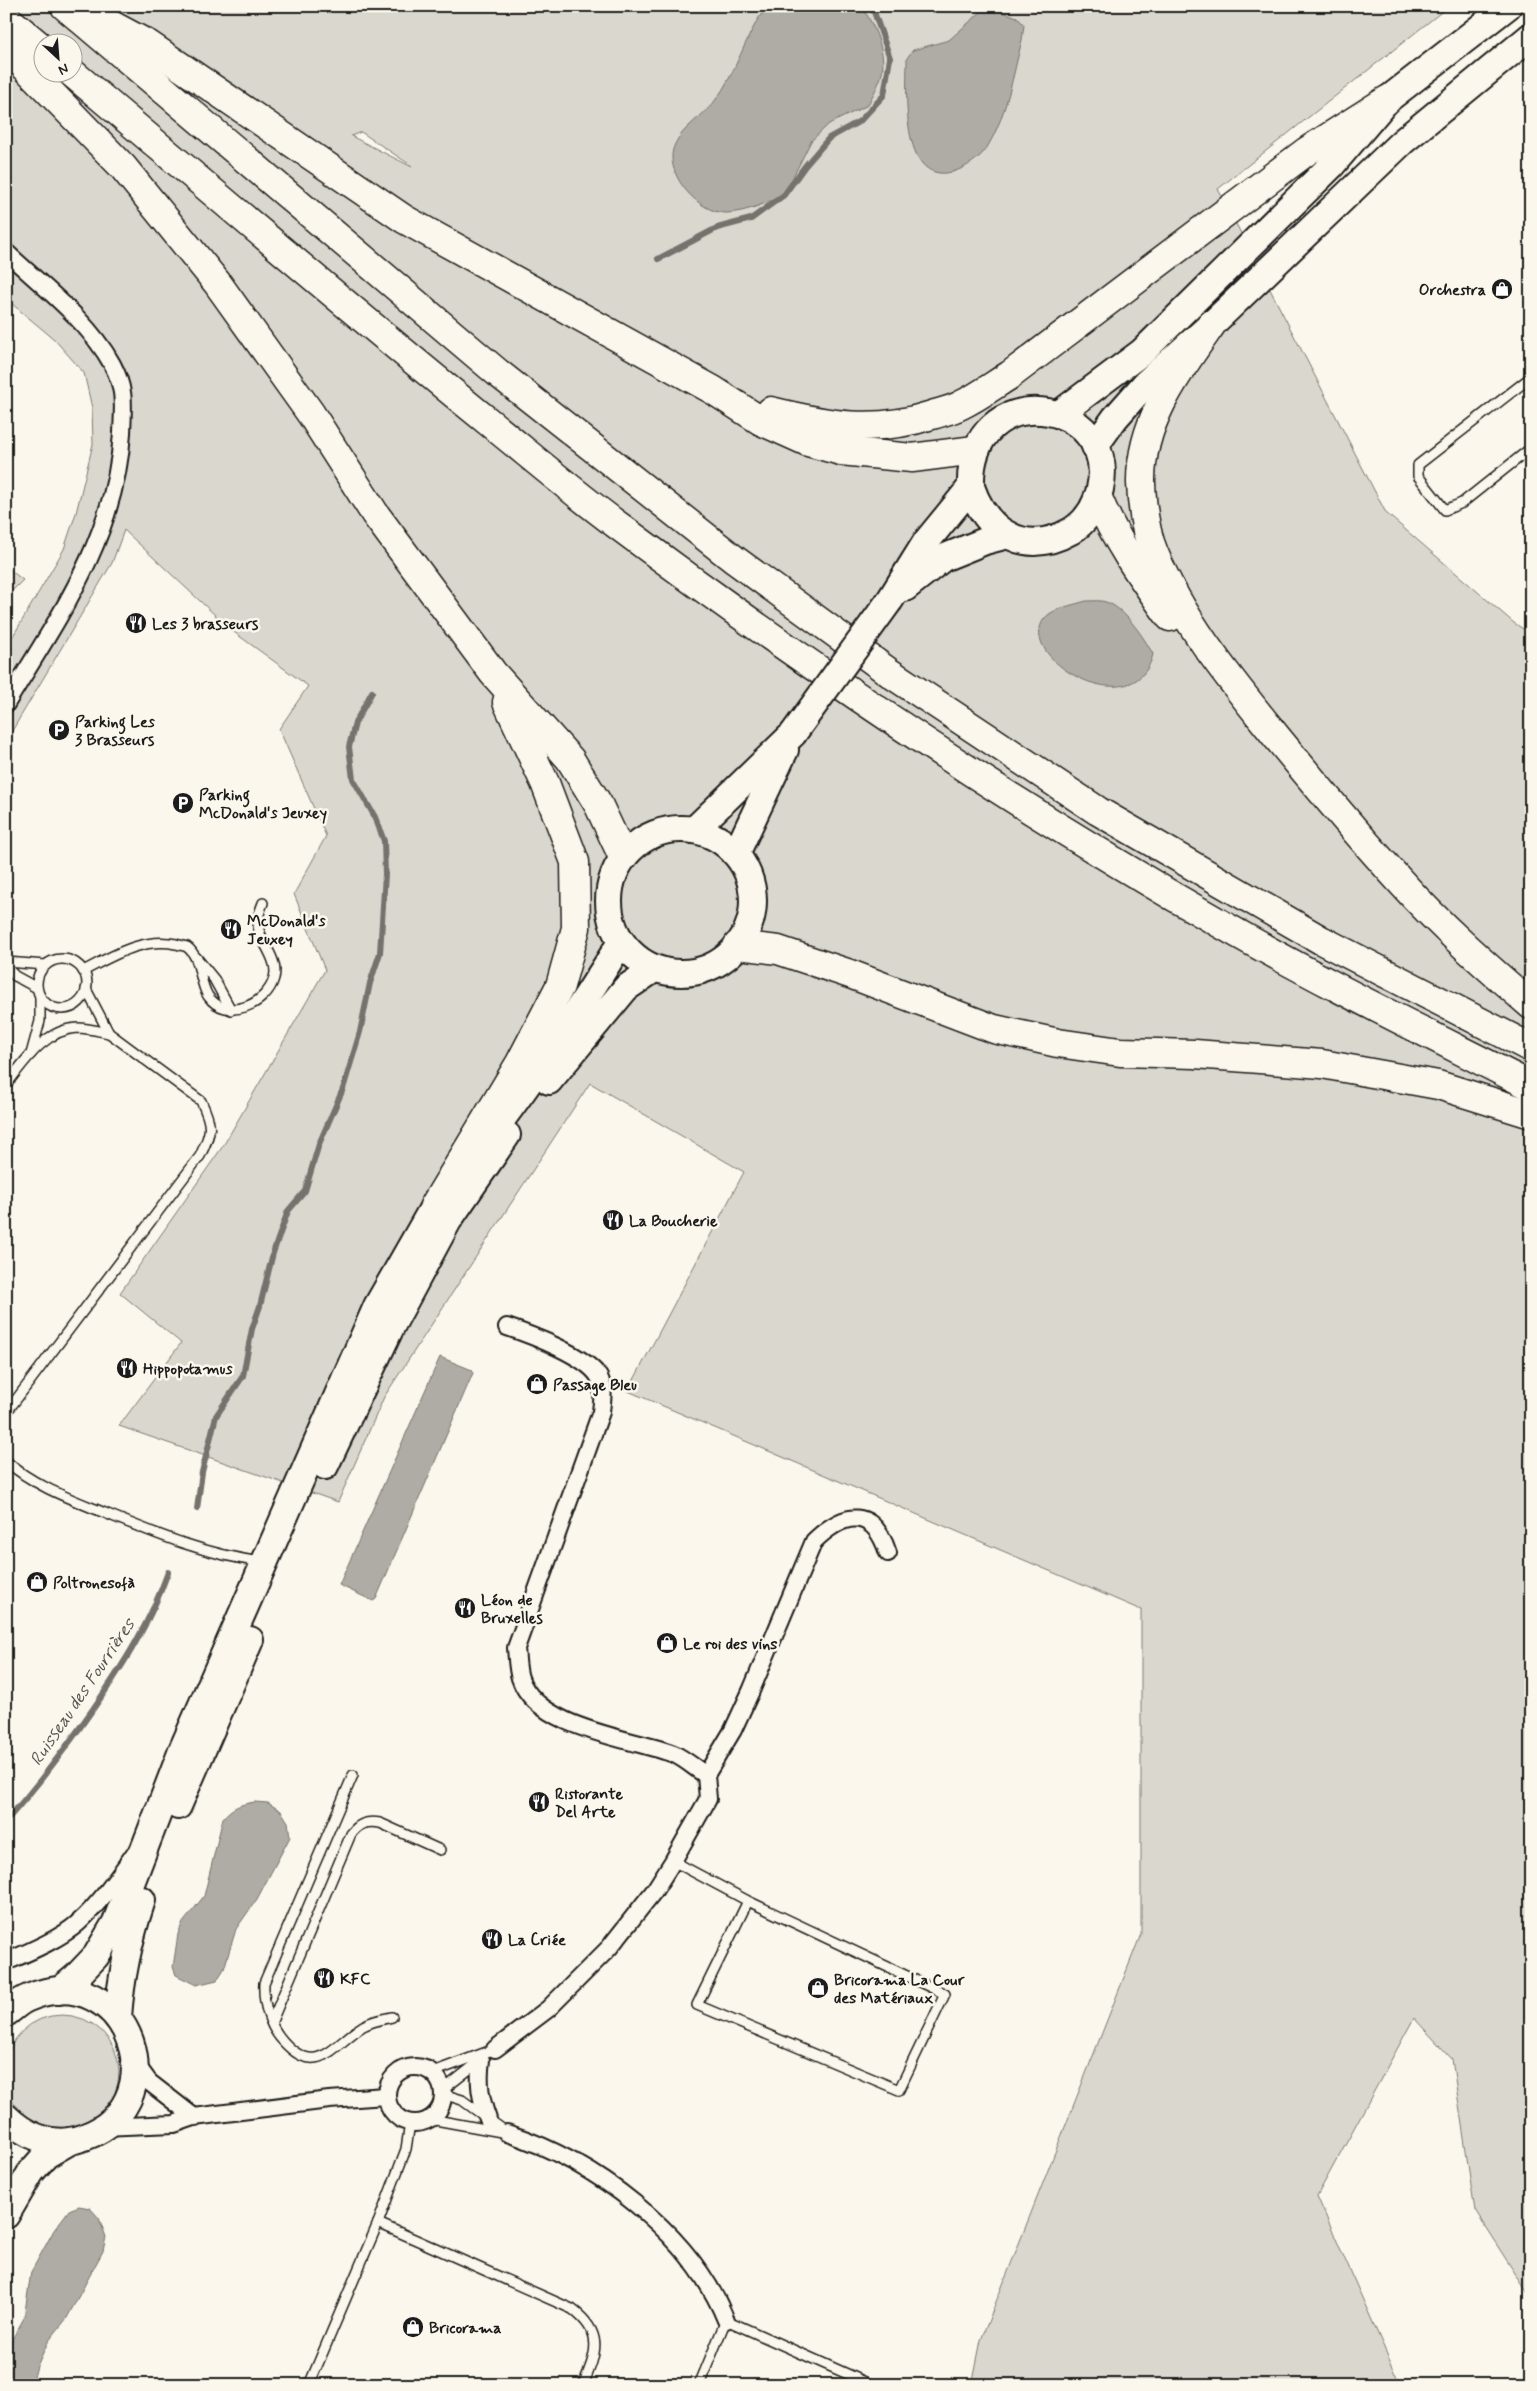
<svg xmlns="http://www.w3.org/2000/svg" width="1537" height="2391" font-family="Mynerve,sans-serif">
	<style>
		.green { fill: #dad7ce; stroke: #7b7a75; fill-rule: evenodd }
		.water { fill: #afaca5; stroke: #74726e }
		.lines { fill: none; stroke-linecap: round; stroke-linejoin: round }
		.stream { stroke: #74726e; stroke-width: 6 }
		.service-casing { stroke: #1c1c1c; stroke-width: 12 }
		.minor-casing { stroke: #1c1c1c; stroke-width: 20 }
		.primary-casing { stroke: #1c1c1c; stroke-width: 30 }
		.trunk-casing { stroke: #1c1c1c; stroke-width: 31 }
		.service { stroke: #fbf7ec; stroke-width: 9 }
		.minor { stroke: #fbf7ec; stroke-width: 16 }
		.primary { stroke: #fbf7ec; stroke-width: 26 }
		.trunk { stroke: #fbf7ec; stroke-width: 28 }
		.primary-bridge-casing { stroke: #1c1c1c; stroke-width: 30; stroke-linecap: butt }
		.primary-bridge { stroke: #fbf7ec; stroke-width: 26 }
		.labels { text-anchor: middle; stroke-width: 5; stroke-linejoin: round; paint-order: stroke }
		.poi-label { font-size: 16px; font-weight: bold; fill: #1c1c1c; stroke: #fbf7ec; text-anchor: start }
		.water-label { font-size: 18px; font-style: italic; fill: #575653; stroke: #fbf7ec }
	</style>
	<rect width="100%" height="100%" fill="#fbf7ec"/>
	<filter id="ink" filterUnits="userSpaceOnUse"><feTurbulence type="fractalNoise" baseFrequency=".02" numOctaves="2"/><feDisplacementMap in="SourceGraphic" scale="10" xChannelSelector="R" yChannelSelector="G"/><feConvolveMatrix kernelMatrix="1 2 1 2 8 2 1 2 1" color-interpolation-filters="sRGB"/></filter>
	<g filter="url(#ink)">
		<!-- green -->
		<g class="green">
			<path d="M6,6H1449L1218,189L1386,513L1514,623L1531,634V2298L1475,2211L1452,2059L1414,2018L1317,2196L1397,2377L1386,2385H972L981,2340L1141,1934V1610L628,1391L744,1172L590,1083L384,1397L338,1502L119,1426L181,1343L120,1293L223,1146L325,970L294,894L326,836L279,729L308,686L231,630L124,530L112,563L6,741V648L64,549L76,513L93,444L92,408L84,373L54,339L6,299ZM42,42H72V72H42ZM361,132L412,166V167L351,136Z"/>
			<polygon points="6,567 23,580 9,594 6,592"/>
			<circle cx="62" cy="2072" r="57"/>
		</g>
		<!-- water -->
		<g class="water">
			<path d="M767,6H861C874,24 886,51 882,73C880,83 872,96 868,105L829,124L811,141L784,195C766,203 747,212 727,213C698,214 661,171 675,144C683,127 702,117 714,102C737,73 744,36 767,6Z"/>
			<path d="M992,8L1017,17L1024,25L1022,40C1013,75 1007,114 988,146C982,157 965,169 952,172C899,185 907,89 907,58L913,50L949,40L982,11Z"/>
			<path d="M1086,601C1092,601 1101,600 1106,602C1125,608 1144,638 1153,654C1136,727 1015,659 1044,619C1052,608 1074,605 1086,601Z"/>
			<polygon points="440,1357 472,1370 473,1373 376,1599 373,1601 339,1585"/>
			<path d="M255,1802L268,1803L281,1811L288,1822L290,1837L257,1899L236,1929L224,1969L217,1980L196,1985L176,1975L173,1967L178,1934L182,1924L204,1896L223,1818C232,1807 241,1804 255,1802Z"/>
			<polygon points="79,2206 90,2208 99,2218 106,2237 103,2251 67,2318 48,2342 37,2366 32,2385 6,2385 6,2350 24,2318 31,2272 54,2230 69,2210"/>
		</g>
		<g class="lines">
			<!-- stream -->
			<g class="stream">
				<polyline points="658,259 717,228 751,219 784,195 805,166 829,138 860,121 884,95 890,58 872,6"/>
				<polyline points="197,1509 202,1472 216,1416 243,1376 252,1329 260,1306 273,1253 288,1211 305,1191 319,1144 343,1089 360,1032 370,983 380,953 385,874 384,841 375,817 353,779 349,747 355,723 372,692"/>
				<path d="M6,1821C38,1785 66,1748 93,1709C124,1664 150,1623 168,1572"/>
			</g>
			<!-- service casing -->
			<g class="service-casing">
				<g id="service">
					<polyline points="1531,377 1418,465 1418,476 1445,510 1462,503 1531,448"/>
					<polyline points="196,957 214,979 231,1010"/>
					<circle cx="62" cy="984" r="25"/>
					<polyline points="6,962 46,965"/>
					<polyline points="6,967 15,976 37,988"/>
					<path d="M83,971C113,956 142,937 176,944C180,945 184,946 187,947C201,957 199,982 208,996C226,1022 267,1005 274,978C280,958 256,939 258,921C258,915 261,908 263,903"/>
					<polyline points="31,1054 40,1021 40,996"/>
					<path d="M6,1085C24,1062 45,1029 78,1028C87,1028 99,1031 109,1033"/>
					<path d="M6,1413L200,1156C212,1131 213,1126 201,1101L109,1033L86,989"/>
					<path d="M6,1461C34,1486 71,1499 105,1513C156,1534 207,1555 262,1562"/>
					<path d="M353,1775L264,1983C263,2003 269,2026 283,2041C317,2079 333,2045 363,2026C372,2021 382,2019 392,2017"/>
					<polyline points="673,1861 748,1901 945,1994 899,2090 697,2005 748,1901"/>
					<path d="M272,2021L351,1834C359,1823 367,1821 380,1823L440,1850"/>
					<polyline points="433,2072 495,2049"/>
					<polyline points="443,2090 481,2060"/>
					<polyline points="443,2094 462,2100 505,2131"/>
					<polyline points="430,2119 507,2133"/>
					<path d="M378,2223L572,2309C604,2333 597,2352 583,2385"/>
					<polyline points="309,2385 378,2223 406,2149 410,2123"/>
					<polyline points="699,2385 726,2320 872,2385"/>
				</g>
			</g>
			<!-- minor casing -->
			<g class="minor-casing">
				<g id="minor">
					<path d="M6,252C42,286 88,320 112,364C126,390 123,405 122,433C116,537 58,618 6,704"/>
					<path d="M507,1327C531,1335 587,1356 599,1377C605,1388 602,1400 601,1412L516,1648C517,1657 517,1669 520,1678C537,1729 631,1738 674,1754C685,1759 696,1769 706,1775"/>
					<path d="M6,1962C29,1952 60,1939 78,1923C100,1903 117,1879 134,1854"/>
					<path d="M495,2049L548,2009L609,1948L654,1891L673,1861L708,1799L706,1775L733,1730L751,1691L814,1541C845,1511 873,1507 888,1553"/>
					<path d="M481,2060C478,2082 480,2098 488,2119"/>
					<polyline points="135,2063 149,2082 194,2117"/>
					<circle cx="415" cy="2095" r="28"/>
					<polyline points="102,2127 174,2124 194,2117 329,2100 386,2096"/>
					<path d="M507,2133C594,2161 691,2233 726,2320"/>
				</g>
			</g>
			<!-- primary casing -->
			<g class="primary-casing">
				<g id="primary">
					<polyline points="1059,414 1142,352 1331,166 1387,100 1508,6"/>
					<polyline points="1095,446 1115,418 1145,384 1212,324 1402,142 1531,36"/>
					<polyline points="905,588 943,558 985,541 1008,535"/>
					<path d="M890,600L926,542L971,487C967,374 1120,397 1100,489C1096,506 1086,522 1071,531C1025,557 987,533 971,487"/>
					<circle cx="681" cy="901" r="72"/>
					<polyline points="694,830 793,734"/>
					<polyline points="736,854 785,750"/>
					<polyline points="549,1081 626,988 654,969"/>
					<path d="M480,1148C531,1083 577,1013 621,942"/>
					<polyline points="325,1466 392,1325 448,1221 507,1135"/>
					<polyline points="178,1806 250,1640"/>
					<polyline points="59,1991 76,1977 96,1956 116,1922 183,1748 377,1306 434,1206 448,1189"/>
					<path d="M6,2013C13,2008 20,2001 28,1998C129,1954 184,2111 75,2140C50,2146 24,2135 6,2117"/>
					<path d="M118,2017C121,1976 129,1939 142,1900"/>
					<polyline points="6,2215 31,2172 46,2155 70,2141"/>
				</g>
			</g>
			<!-- trunk casing -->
			<g class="trunk-casing">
				<g id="trunk">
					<polyline points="65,6 498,373 735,560 890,673 1098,811 1321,940 1531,1048"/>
					<polyline points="91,14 149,45 404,219 713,390 761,421 808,442 841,451 912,458 975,450"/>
					<polyline points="6,18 42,48"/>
					<polyline points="6,47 123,167 218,284 311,414 375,514 493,673 570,759 598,804 623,857"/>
					<path d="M71,72C211,190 349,309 490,423C532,457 573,492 616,524C810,669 1011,804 1221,924C1322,982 1427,1033 1531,1086"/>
					<path d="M1212,324C1178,372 1140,422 1141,483C1142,506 1145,532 1154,553C1182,621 1230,679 1275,735C1315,784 1356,833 1399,880C1439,925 1485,965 1531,1005"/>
					<path d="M771,411C828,425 874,434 932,415C941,412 952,410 961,405C978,397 994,385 1010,375L1307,151L1387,100"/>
					<path d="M1098,498C1116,542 1143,579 1170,617"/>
					<polyline points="738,945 778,950 850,974 994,1029 1058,1043 1120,1052 1195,1054 1322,1064 1438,1085 1531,1114"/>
					<polyline points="434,1206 520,1063 560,986 576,928 575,862 545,783 507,702"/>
				</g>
			</g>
			<!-- service -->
			<use href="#service" class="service"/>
			<!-- minor -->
			<use href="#minor" class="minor"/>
			<!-- primary -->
			<use href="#primary" class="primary"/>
			<!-- trunk -->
			<use href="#trunk" class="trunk"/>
			<!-- primary-bridge casing -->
			<g class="primary-bridge-casing">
				<polyline id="primary-bridge" points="793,734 890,600"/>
			</g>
			<!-- primary-bridge -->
			<use href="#primary-bridge" class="primary-bridge"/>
		</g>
	</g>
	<!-- icons -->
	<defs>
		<g id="shop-disc" transform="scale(1.125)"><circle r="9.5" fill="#1c1c1c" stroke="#fbf7ec"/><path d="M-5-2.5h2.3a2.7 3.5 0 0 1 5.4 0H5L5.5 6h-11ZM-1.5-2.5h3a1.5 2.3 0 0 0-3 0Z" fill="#fff"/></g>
		<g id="restaurant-disc" transform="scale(1.125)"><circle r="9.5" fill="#1c1c1c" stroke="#fbf7ec"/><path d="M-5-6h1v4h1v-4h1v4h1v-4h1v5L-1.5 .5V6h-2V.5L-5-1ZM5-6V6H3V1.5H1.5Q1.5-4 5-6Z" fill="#fff"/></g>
		<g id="parking-disc" transform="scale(1.125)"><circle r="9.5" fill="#1c1c1c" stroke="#fbf7ec"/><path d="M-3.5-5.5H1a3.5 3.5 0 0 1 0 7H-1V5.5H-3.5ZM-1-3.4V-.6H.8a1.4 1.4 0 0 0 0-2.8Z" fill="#fff"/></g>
	</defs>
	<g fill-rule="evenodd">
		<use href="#shop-disc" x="1502" y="289"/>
		<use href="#restaurant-disc" x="136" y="623"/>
		<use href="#parking-disc" x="59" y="730"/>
		<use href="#parking-disc" x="183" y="803"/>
		<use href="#restaurant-disc" x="231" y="929"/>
		<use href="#restaurant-disc" x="613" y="1220"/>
		<use href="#restaurant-disc" x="127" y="1368"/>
		<use href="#shop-disc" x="537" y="1384"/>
		<use href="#shop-disc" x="37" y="1582"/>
		<use href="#restaurant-disc" x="465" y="1608"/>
		<use href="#shop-disc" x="667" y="1643"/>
		<use href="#restaurant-disc" x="539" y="1802"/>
		<use href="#restaurant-disc" x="492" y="1939"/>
		<use href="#restaurant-disc" x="324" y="1978"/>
		<use href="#shop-disc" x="818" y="1988"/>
		<use href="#shop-disc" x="413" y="2327"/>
	</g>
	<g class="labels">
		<!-- poi labels -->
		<g class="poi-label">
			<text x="1486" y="295" text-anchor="end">Orchestra</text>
			<text x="152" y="629">Les 3 brasseurs</text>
			<text x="75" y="727">Parking Les<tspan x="75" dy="18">3 Brasseurs</tspan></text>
			<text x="199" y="800">Parking<tspan x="199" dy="18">McDonald's Jeuxey</tspan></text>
			<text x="247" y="926">McDonald's<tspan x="247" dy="18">Jeuxey</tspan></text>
			<text x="629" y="1226">La Boucherie</text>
			<text x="143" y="1374">Hippopotamus</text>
			<text x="553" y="1390">Passage Bleu</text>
			<text x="53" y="1588">Poltronesofà</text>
			<text x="481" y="1605">Léon de<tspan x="481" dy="18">Bruxelles</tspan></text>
			<text x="683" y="1649">Le roi des vins</text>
			<text x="555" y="1799">Ristorante<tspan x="555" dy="18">Del Arte</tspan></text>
			<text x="508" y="1945">La Criée</text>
			<text x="340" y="1984">KFC</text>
			<text x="834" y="1985">Bricorama La Cour<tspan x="834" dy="18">des Matériaux</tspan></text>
			<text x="429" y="2333">Bricorama</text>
		</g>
		<!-- water labels -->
		<g class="water-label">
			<text transform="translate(82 1692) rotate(-56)" y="6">Ruisseau des Fourrières</text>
		</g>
	</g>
	<!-- margin -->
	<rect width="1537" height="2391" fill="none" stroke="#fbf7ec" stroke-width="25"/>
	<rect x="12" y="12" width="1512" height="2366" fill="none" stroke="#1c1c1c" stroke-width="2" filter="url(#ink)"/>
	<!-- north arrow -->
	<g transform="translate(58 58) rotate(154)"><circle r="24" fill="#fbf7ec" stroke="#a29f99"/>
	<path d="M0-4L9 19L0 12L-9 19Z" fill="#1c1c1c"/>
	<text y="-8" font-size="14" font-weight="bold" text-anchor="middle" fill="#1c1c1c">N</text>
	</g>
</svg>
